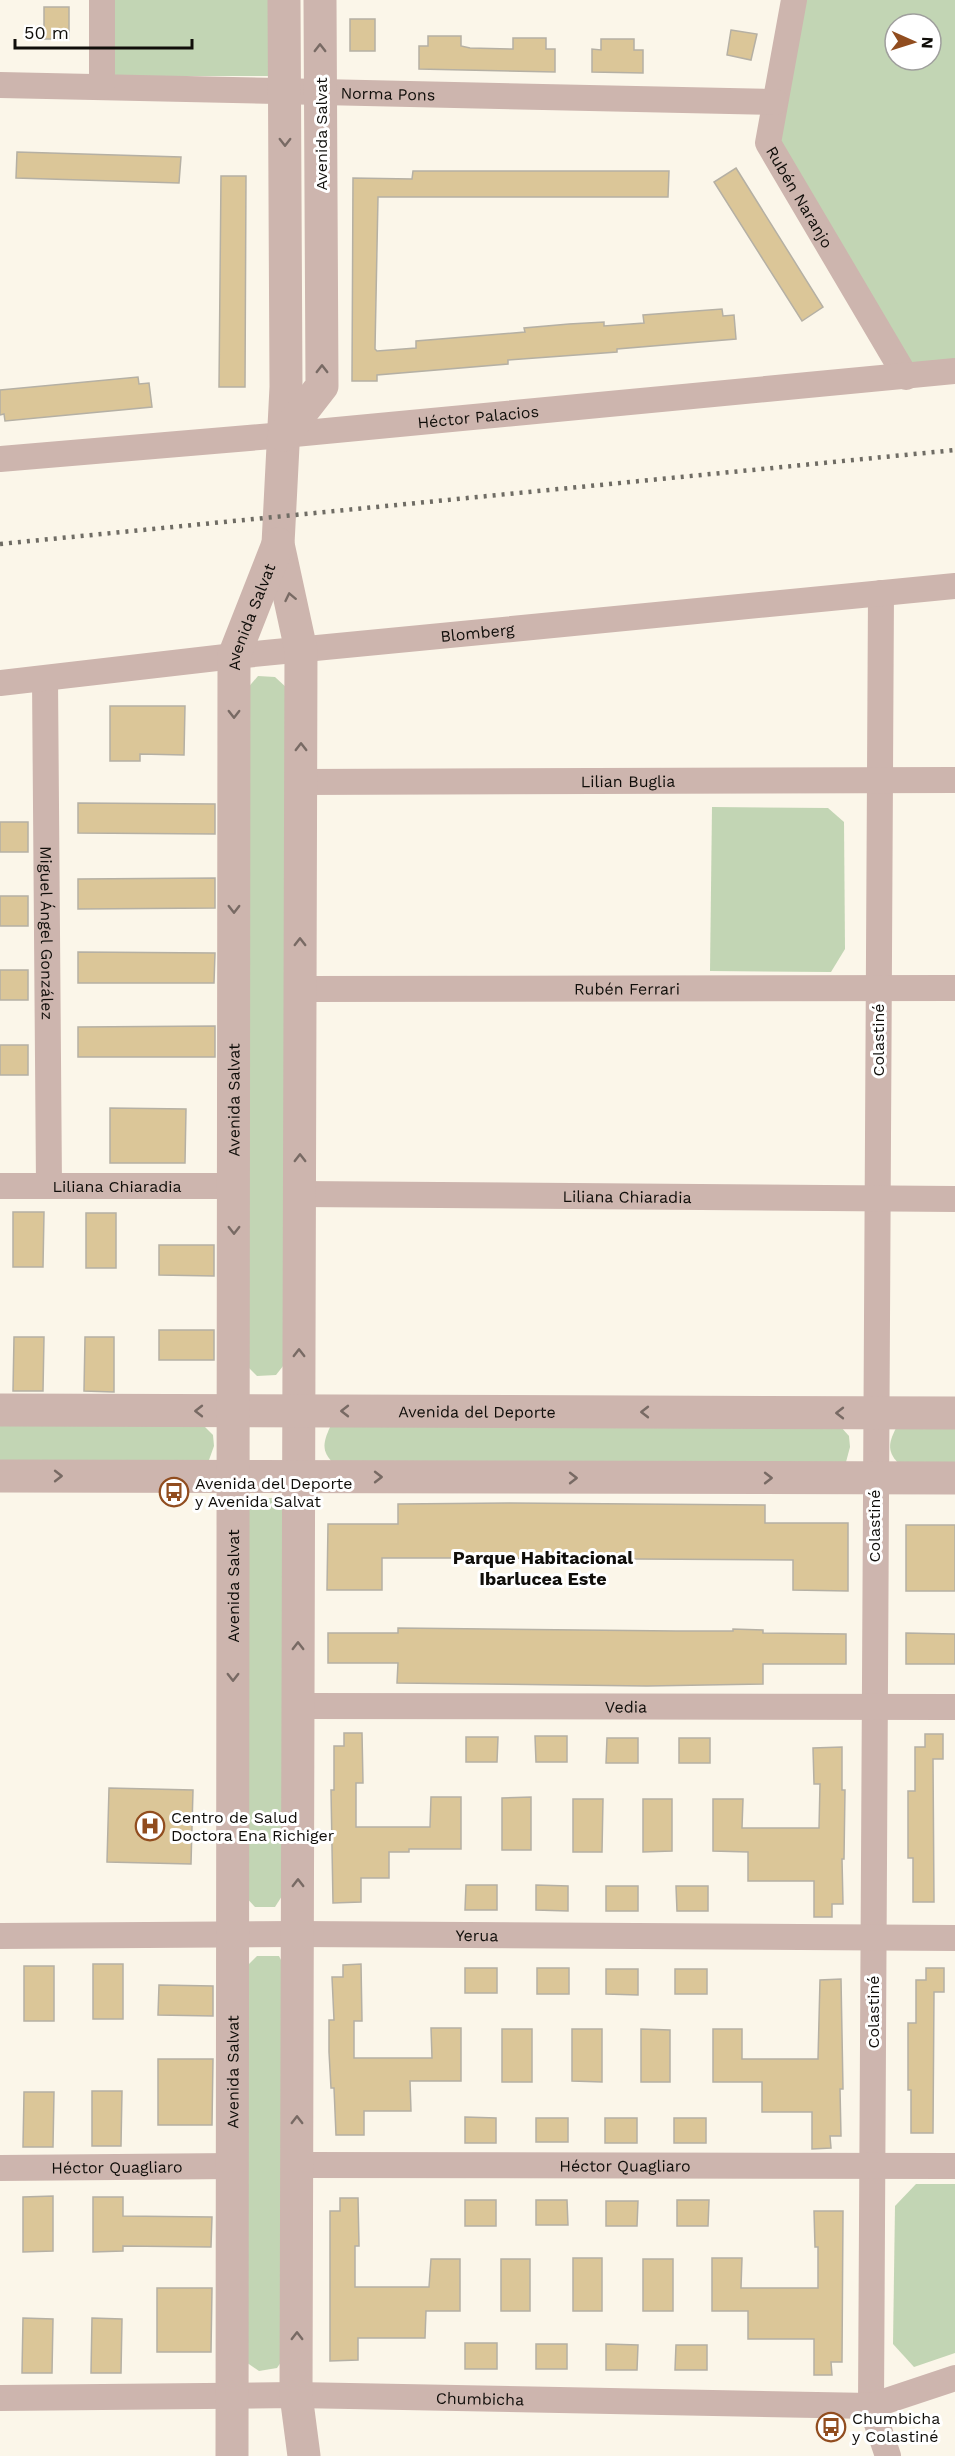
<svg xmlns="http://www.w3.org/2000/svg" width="955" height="2456" font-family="'Work Sans',sans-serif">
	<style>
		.green { fill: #c2d5b4; fill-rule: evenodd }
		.building { fill: #dbc698; stroke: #b5b0a4; stroke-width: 1.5 }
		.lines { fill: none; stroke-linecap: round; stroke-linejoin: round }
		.minor { stroke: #cdb5ae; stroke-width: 26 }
		.tertiary { stroke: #cdb5ae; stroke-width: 33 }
		.rail { stroke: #6f6c64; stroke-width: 4.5; stroke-dasharray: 3 6; stroke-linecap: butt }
		.oneway { stroke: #786a64 }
		.labels { text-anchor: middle; stroke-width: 6; stroke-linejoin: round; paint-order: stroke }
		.street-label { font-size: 16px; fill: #100e0a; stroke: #fff }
		.poi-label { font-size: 16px; fill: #100e0a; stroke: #fff; text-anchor: start }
		.neighbourhood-label { font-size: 18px; font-weight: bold; fill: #100e0a; stroke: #fff }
	</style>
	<rect width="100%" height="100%" fill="#fbf6e9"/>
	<!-- green -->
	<g class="green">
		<rect x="113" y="0" width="156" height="76"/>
		<path d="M794,0H955V371L906,377L768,143ZM895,24H931V60H895Z"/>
		<polygon points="258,676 275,677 288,689 287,1361 276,1375 257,1376 247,1366 246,690"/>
		<polygon points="712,807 828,808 844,822 845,949 831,972 710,971"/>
		<polygon points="0,1421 203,1425 213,1435 214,1446 209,1460 0,1469"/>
		<path d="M955,1422V1470L900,1465C887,1452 888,1444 896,1428Z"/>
		<path d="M840,1426L849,1436L850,1447L846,1462L334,1464C321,1451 323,1443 330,1427Z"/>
		<polygon points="259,1498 280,1498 288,1512 287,1888 275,1907 255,1907 243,1894 247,1512"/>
		<polygon points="257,1956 279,1956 287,1972 287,2353 277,2368 259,2371 243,2360 245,1968"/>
		<polygon points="916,2184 955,2184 955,2353 914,2367 893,2344 895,2206"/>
	</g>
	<!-- building -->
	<g class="building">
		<rect x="44" y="7" width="25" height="32"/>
		<rect x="350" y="19" width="25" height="32"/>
		<polygon points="731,30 757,34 751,60 727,55"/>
		<polygon points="428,36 461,36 461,46 470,48 513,49 513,38 546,38 546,49 555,49 555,72 419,69 419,46 428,46"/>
		<polygon points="601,39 634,39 634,50 643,50 643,73 592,72 592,49 601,50"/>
		<polygon points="17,152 181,157 179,183 16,178"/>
		<polygon points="736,168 823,307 802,321 714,182"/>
		<polygon points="413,171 669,171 668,197 378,197 375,349 377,351 416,348 416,341 525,332 524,328 569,324 604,322 604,326 644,323 643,315 722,309 723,316 734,315 736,339 617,349 617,352 508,360 508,364 377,375 377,381 352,381 353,178 412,179"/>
		<polygon points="221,176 246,176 245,387 219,387"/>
		<polygon points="138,377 139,384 149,383 152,407 5,421 4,414 0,415 0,390"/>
		<polygon points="110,706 185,706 184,755 140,754 140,761 110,761"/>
		<polygon points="78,803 215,804 215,834 78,833"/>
		<rect x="0" y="822" width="28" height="30"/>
		<polygon points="215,878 215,908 78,909 78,879"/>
		<rect x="0" y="896" width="28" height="30"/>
		<polygon points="78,952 215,953 214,983 78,983"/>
		<rect x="0" y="970" width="28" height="30"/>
		<polygon points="215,1026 215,1057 78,1057 78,1027"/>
		<rect x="0" y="1045" width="28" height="30"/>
		<polygon points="110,1108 186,1109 185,1163 110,1163"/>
		<polygon points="13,1212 44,1212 43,1267 13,1267"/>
		<rect x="86" y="1213" width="30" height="55"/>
		<polygon points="159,1245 214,1245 214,1276 159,1275"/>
		<rect x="159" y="1330" width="55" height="30"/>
		<polygon points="14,1337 44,1337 43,1391 13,1391"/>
		<polygon points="85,1337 114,1337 114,1392 84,1391"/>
		<polygon points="509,1503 765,1505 765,1523 848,1523 848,1591 793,1590 793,1560 472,1558 382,1558 382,1590 327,1590 328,1524 398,1524 398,1504"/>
		<rect x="906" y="1525" width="49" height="66"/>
		<polygon points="398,1628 676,1631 733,1631 733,1629 763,1630 763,1633 846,1634 846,1664 763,1664 763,1684 647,1686 397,1683 398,1663 328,1663 328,1633 398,1633"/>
		<polygon points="906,1633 955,1634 955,1664 906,1664"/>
		<polygon points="344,1733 362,1733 363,1783 356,1783 356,1827 430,1827 431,1797 461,1797 461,1849 409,1849 409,1852 389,1852 389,1878 361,1878 361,1902 333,1903 331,1790 334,1790 334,1746 344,1746"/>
		<polygon points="925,1734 943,1734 943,1759 933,1759 934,1902 913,1902 913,1858 908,1858 908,1791 915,1791 915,1747 925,1747"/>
		<polygon points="535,1736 567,1736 567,1762 536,1762"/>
		<polygon points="466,1737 498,1737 497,1762 466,1762"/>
		<polygon points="607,1738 638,1738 638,1763 606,1763"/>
		<rect x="679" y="1738" width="31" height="25"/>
		<polygon points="842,1747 842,1790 845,1790 844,1859 842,1859 843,1904 832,1904 832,1917 814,1917 814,1881 748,1881 748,1852 713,1851 713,1799 743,1799 742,1828 819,1828 820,1784 814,1784 813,1748"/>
		<polygon points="109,1788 193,1790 191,1864 107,1862"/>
		<polygon points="531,1797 531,1850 502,1850 502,1798"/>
		<polygon points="573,1799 603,1799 602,1852 573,1852"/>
		<polygon points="643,1799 672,1799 672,1851 643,1852"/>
		<polygon points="466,1885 497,1885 497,1910 465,1910"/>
		<polygon points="536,1885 568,1886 568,1911 536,1910"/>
		<rect x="606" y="1886" width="32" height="25"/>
		<polygon points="676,1886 708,1886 708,1911 677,1911"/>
		<rect x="93" y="1964" width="30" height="55"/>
		<polygon points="361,1964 362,2021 354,2021 354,2058 432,2058 431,2028 461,2028 461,2081 410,2081 411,2111 364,2111 364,2135 336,2135 334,2088 331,2088 329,2052 329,2020 334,2020 332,1977 343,1977 343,1965"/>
		<rect x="24" y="1966" width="30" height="55"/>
		<rect x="465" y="1968" width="32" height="25"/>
		<rect x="537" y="1968" width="32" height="26"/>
		<polygon points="926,1968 944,1968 944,1992 934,1992 933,2133 911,2133 911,2090 908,2090 908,2023 916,2023 916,1980 926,1980"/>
		<polygon points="606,1969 638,1969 638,1995 606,1994"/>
		<rect x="675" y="1969" width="32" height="25"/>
		<polygon points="841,1979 843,2089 840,2089 841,2136 830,2136 831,2148 812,2149 812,2112 762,2112 762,2082 713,2082 713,2029 742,2029 742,2059 818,2059 820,1980"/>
		<polygon points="159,1985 213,1986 213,2016 158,2015"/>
		<rect x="502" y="2029" width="30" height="53"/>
		<polygon points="572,2029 602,2029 602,2082 572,2081"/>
		<polygon points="641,2029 670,2030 670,2082 641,2082"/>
		<polygon points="158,2059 213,2059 212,2125 158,2125"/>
		<polygon points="92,2091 122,2091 121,2146 92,2146"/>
		<polygon points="24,2092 54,2092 53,2147 23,2147"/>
		<polygon points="465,2117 496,2118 496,2143 465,2143"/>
		<rect x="536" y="2118" width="32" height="24"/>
		<rect x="605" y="2118" width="32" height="25"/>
		<rect x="674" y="2118" width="32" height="25"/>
		<polygon points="53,2196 53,2251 23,2252 23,2197"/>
		<polygon points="93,2197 123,2197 123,2216 212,2217 211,2247 123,2246 123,2251 93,2252"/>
		<polygon points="340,2198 358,2198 359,2246 355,2246 355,2287 429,2287 431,2259 460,2259 460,2311 426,2311 425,2338 358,2338 358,2360 330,2361 330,2211 340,2211"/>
		<rect x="465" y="2200" width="31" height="26"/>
		<polygon points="536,2200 567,2200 568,2225 536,2225"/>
		<polygon points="677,2200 709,2200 708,2226 677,2226"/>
		<polygon points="606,2201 638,2201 637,2226 606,2226"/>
		<polygon points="814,2211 843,2211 842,2362 831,2362 832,2375 814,2375 814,2339 748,2339 748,2311 712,2311 712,2258 742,2258 741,2288 818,2288 818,2247 815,2247"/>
		<rect x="573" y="2258" width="29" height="53"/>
		<rect x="501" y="2259" width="29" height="52"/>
		<rect x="643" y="2259" width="30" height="52"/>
		<polygon points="157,2288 212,2288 211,2352 157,2352"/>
		<polygon points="23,2318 53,2319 52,2373 22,2373"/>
		<polygon points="92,2318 122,2319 121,2373 91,2373"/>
		<rect x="465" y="2343" width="32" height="26"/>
		<rect x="536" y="2344" width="31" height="25"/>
		<polygon points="606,2344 638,2345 637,2370 606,2370"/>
		<polygon points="676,2345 707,2345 707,2370 675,2370"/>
	</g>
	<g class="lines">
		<!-- minor -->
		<g class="minor">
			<path id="s1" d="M794,0L768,143L906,377"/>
			<path id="s2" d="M0,85L775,102"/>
			<polyline points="102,87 102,0"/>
			<path id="s3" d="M0,459L284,435L955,371"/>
			<polyline points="881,593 871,2406 888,2456"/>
			<path id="s4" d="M45,679L49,1186"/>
			<path id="s5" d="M0,683L234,656L955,586"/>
			<path id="s6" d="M301,782L955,780"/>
			<path id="s7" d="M300,989L955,988"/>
			<path id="s8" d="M0,1186H234"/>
			<path id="s9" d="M299,1194L955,1199"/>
			<path id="s10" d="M298,1706L955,1707"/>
			<path id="s11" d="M0,1936L297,1934L955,1938"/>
			<path id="s12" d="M297,2165L955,2166"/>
			<path id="s13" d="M0,2168L233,2166"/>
			<path id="s14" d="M0,2398L296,2395L871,2406L955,2378"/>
		</g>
		<!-- tertiary -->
		<g class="tertiary">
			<polyline points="284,0 286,387 278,544 301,650 296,2395 304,2456"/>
			<polyline points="284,435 322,386 320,0"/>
			<path id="s15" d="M0,1410L955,1413"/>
			<polyline points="0,1476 955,1478"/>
			<path id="s16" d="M232,2456L234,656L278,544"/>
		</g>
		<!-- rail -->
		<polyline class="rail" points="0,544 955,450"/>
	</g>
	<!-- one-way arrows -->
	<defs><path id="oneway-chevron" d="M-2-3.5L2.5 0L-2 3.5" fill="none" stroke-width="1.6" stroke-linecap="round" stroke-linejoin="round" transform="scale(1.5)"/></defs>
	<g class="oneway">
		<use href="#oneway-chevron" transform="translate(320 48) rotate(-90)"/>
		<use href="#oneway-chevron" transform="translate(285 142) rotate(90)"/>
		<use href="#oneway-chevron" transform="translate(322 369) rotate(-90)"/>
		<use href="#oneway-chevron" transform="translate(290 597) rotate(-102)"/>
		<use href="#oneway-chevron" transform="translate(234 714) rotate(90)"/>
		<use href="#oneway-chevron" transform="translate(301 747) rotate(-90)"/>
		<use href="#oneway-chevron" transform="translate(234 909) rotate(90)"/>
		<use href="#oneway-chevron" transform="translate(300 942) rotate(-90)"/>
		<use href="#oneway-chevron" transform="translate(300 1158) rotate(-90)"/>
		<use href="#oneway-chevron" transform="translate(234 1230) rotate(90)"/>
		<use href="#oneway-chevron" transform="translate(299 1353) rotate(-90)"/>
		<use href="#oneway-chevron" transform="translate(199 1411) rotate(-180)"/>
		<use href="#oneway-chevron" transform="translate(345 1411) rotate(-180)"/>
		<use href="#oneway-chevron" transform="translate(645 1412) rotate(-180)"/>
		<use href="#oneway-chevron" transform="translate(840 1413) rotate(-180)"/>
		<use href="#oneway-chevron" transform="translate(58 1476)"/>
		<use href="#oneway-chevron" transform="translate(378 1477)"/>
		<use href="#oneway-chevron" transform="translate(573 1478)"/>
		<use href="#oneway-chevron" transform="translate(768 1478)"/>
		<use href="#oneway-chevron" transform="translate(298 1646) rotate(-90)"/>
		<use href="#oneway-chevron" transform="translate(233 1677) rotate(90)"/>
		<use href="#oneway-chevron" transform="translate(298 1883) rotate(-90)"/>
		<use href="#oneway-chevron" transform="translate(297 2120) rotate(-90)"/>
		<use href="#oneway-chevron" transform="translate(297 2336) rotate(-90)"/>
	</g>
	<!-- icons -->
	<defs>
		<g id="bus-ring" transform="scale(1.5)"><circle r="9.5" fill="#fff" stroke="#914d1f" stroke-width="1.5"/><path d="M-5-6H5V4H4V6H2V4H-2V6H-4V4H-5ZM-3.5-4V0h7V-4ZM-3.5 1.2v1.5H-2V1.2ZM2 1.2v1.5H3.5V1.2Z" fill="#914d1f"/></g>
		<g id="hospital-ring" transform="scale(1.5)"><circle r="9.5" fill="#fff" stroke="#914d1f" stroke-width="1.5"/><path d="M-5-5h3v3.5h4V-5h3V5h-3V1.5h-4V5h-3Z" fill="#914d1f"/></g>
	</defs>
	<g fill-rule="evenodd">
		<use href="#bus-ring" x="174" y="1492"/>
		<use href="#hospital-ring" x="150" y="1826"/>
		<use href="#bus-ring" x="831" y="2427"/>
	</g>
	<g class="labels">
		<!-- street labels -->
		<g class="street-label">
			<text dy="6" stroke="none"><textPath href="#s2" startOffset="388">Norma Pons</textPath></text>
			<text transform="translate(321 134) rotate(-90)" y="6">Avenida Salvat</text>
			<text dy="6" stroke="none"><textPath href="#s1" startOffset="208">Rubén Naranjo</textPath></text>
			<text dy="6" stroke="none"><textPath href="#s3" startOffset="480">Héctor Palacios</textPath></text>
			<text dy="6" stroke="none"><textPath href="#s16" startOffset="1842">Avenida Salvat</textPath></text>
			<text dy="6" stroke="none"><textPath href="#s5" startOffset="480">Blomberg</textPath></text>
			<text dy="6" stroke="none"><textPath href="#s6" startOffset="327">Lilian Buglia</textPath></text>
			<text dy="6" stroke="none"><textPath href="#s4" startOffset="254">Miguel Ángel González</textPath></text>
			<text dy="6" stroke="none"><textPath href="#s7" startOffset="327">Rubén Ferrari</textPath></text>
			<text transform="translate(878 1040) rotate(-90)" y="6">Colastiné</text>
			<text dy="6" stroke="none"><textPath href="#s16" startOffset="1356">Avenida Salvat</textPath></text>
			<text dy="6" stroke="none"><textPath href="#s8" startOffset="117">Liliana Chiaradia</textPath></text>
			<text dy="6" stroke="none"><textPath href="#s9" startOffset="328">Liliana Chiaradia</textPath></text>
			<text dy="6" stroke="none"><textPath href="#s15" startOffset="477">Avenida del Deporte</textPath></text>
			<text transform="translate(874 1526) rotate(-90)" y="6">Colastiné</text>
			<text dy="6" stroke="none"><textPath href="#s16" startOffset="870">Avenida Salvat</textPath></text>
			<text dy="6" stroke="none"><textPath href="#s10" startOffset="328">Vedia</textPath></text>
			<text dy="6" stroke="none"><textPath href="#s11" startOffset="477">Yerua</textPath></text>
			<text transform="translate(873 2012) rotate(-90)" y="6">Colastiné</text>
			<text dy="6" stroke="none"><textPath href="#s16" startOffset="384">Avenida Salvat</textPath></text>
			<text dy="6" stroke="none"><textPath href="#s12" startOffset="328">Héctor Quagliaro</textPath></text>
			<text dy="6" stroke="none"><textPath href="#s13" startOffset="117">Héctor Quagliaro</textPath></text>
			<text dy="6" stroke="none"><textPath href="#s14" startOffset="480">Chumbicha</textPath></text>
		</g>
		<!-- poi labels -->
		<g class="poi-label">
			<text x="195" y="1489">Avenida del Deporte<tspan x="195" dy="18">y Avenida Salvat</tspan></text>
			<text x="171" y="1823">Centro de Salud<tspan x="171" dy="18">Doctora Ena Richiger</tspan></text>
			<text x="852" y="2424">Chumbicha<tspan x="852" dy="18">y Colastiné</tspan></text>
		</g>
		<!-- neighbourhood labels -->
		<g class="neighbourhood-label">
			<text x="543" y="1564">Parque Habitacional<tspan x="543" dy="21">Ibarlucea Este</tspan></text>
		</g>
	</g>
	<!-- north arrow -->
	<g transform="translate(913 42) rotate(93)"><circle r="28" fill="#ffffff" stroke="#9f9f9d" stroke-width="1.5"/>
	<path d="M0-4.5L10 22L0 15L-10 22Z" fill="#914d1f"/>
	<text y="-9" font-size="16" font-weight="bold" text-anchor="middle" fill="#100e0a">N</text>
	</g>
	<!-- scale -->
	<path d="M15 39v9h177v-9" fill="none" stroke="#100e0a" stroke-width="3"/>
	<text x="24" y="39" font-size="18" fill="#100e0a" stroke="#ffffff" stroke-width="4.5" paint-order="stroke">50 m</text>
</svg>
